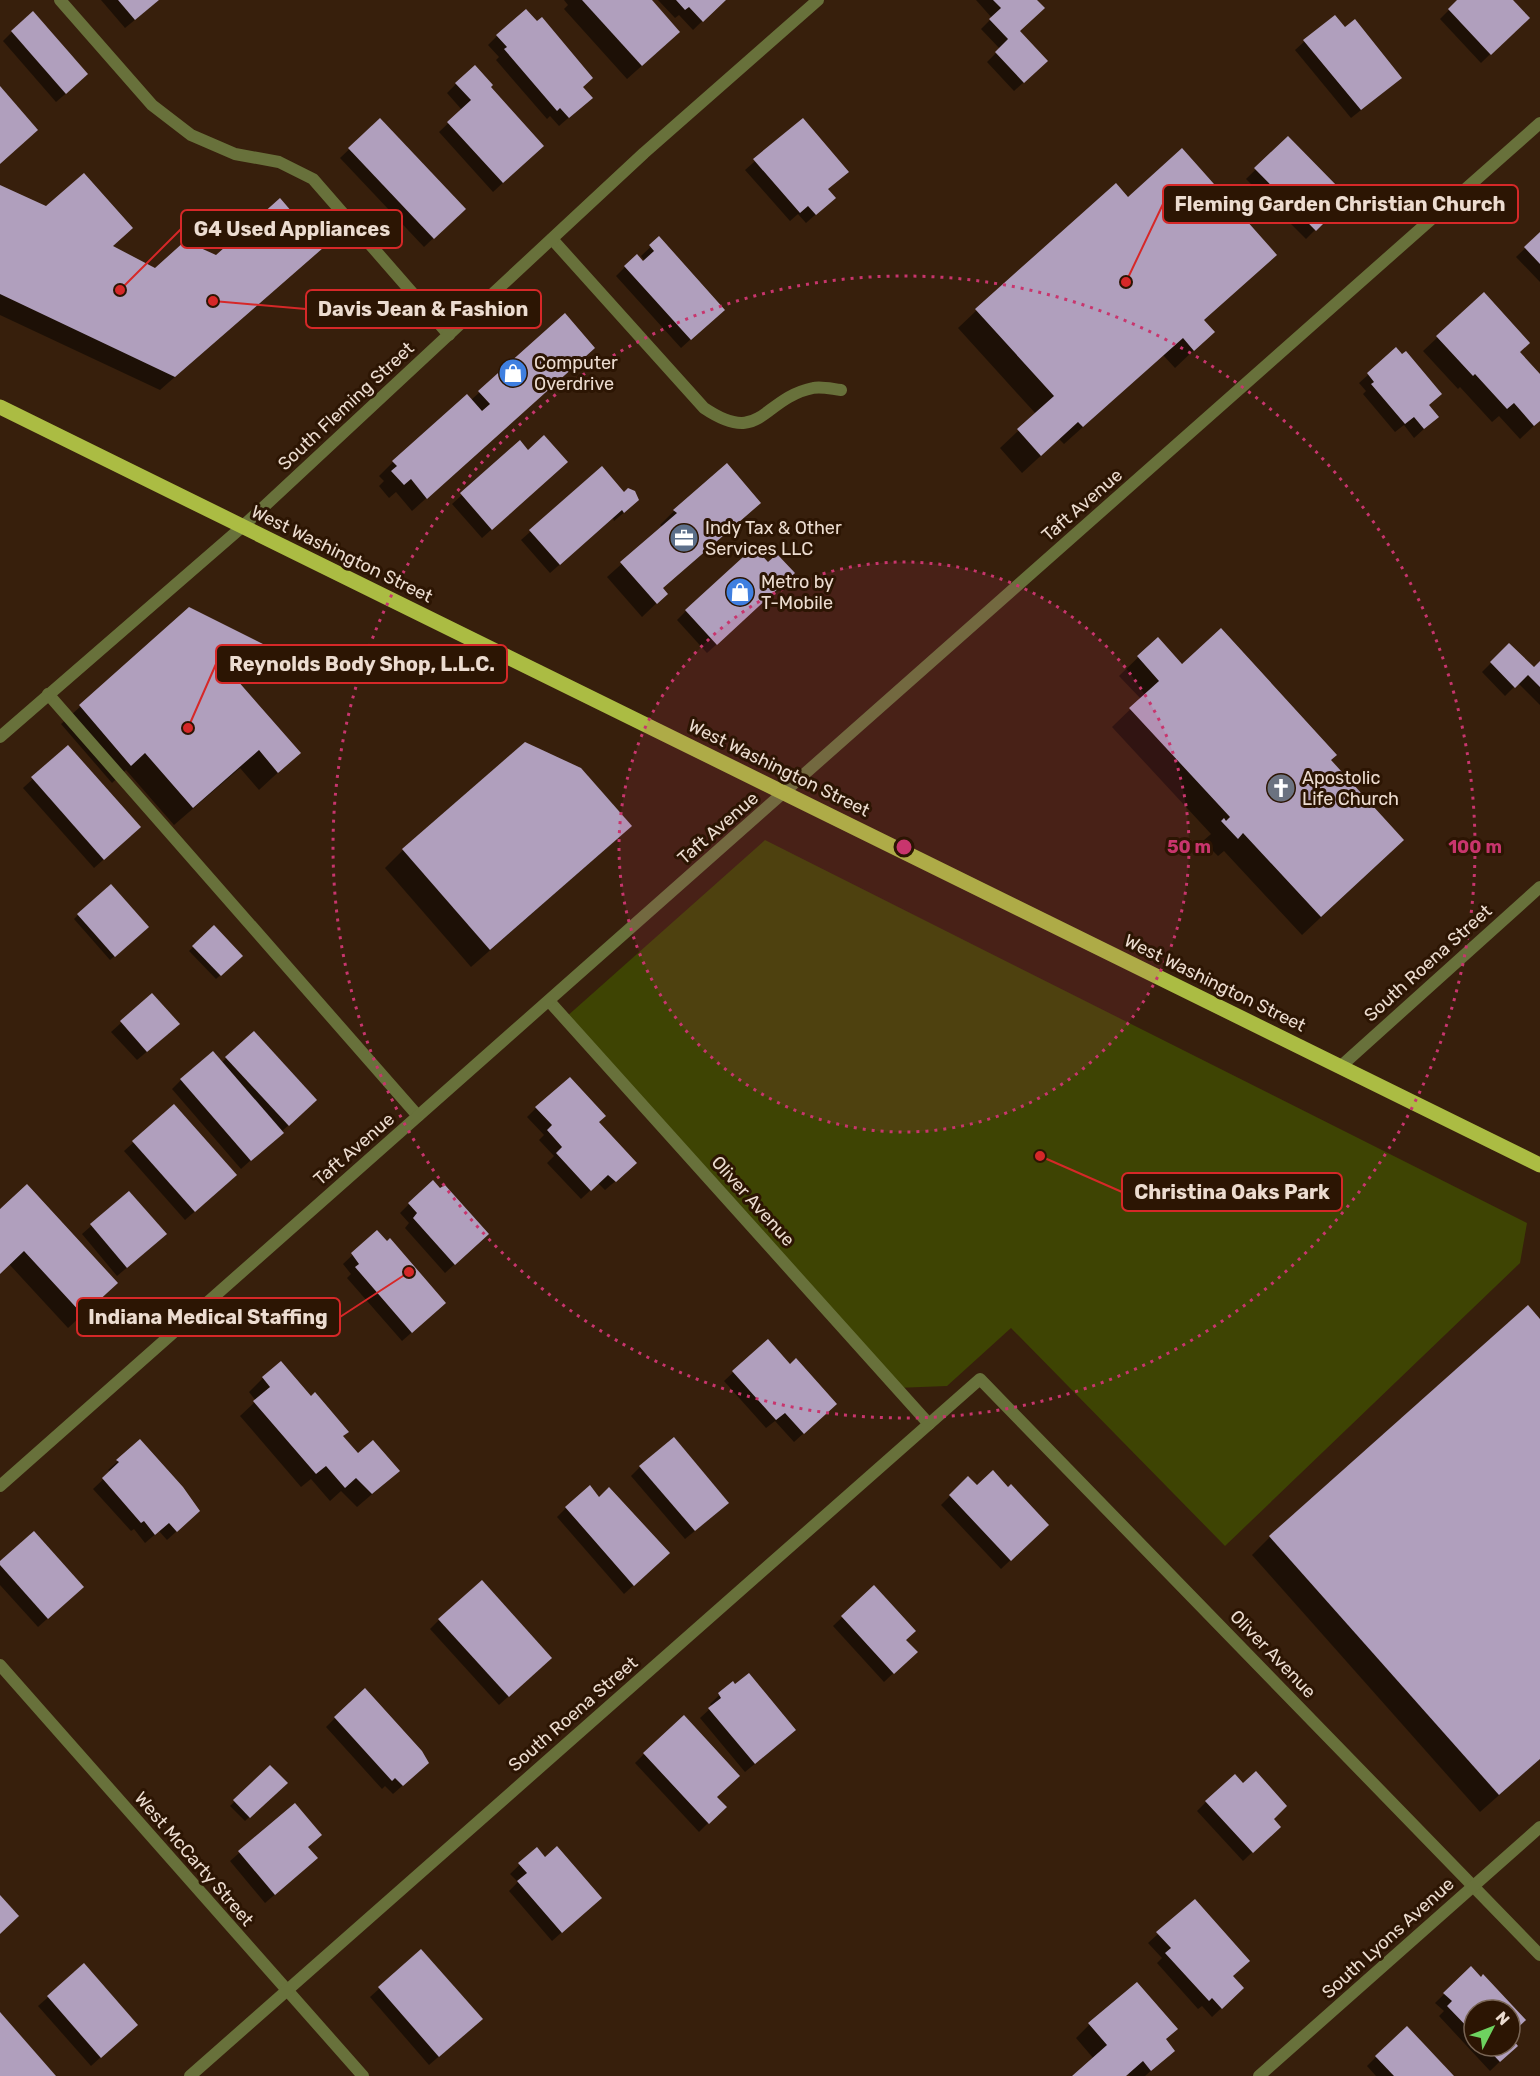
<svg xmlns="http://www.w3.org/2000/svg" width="1540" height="2076" font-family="Rubik,sans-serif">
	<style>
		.green { fill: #3e4403 }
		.shadow { fill: #0007 }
		.building { fill: #b09fbd }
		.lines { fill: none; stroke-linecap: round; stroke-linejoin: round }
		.service { stroke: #68713b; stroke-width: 12 }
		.minor { stroke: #68713b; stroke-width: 12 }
		.primary { stroke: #abbc43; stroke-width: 15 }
		.ring { fill: none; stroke: #c8356d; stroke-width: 3; stroke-dasharray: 3 6 }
		.labels { text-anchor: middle; stroke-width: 6; stroke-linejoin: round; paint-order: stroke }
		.poi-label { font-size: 18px; fill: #ecdcd0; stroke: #2c1503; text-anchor: start }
		.street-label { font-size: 18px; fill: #ecdcd0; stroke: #2c1503 }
		.centre { fill: #c8356d; stroke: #2c1503; stroke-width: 3 }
		.ring-label { font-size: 18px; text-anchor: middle; font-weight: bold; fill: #c8356d; stroke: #2c1503; stroke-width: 6; stroke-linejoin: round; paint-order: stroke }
		.leader { fill: none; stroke: #d62828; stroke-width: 2 }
		.callout-dot { fill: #d62828; stroke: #2c1503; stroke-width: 2 }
		.callout { fill: #2c1503; stroke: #d62828; stroke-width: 2 }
		.callout-label { font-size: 20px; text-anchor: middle; font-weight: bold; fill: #ecdcd0 }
	</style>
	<rect width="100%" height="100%" fill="#371f0c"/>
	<!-- green -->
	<polygon class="green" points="765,840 1527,1223 1520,1263 1225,1546 1011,1328 947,1386 896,1388 565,1018"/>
	<!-- shadow -->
	<g class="shadow">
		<polygon points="101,0 159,0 125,28"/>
		<polygon points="564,0 650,0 664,46 627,79 564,9 568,5"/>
		<polygon points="658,0 724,0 693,30 679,15 675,18"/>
		<polygon points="976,0 1035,0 1018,32 1037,70 1014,91 987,62 1000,49 981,29 992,18"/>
		<polygon points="1459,0 1511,0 1518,27 1481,63 1440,19"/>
		<polygon points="12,32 77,84 56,102 3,41"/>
		<polygon points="497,36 581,87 581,107 559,126 550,116 547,119 496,60 499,57 488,45"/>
		<polygon points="1305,41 1390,87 1351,118 1295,50"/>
		<polygon points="456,84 489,87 533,155 493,192 439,132 462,110 447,93"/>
		<polygon points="380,120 464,209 424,247 340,158"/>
		<polygon points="802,120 824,207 806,223 798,214 790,221 745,170"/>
		<polygon points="1288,138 1327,198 1337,208 1306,239 1246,179"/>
		<polygon points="0,187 155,269 216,256 307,261 160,390 0,315"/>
		<polygon points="1128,199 1275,255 1203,321 1213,332 1175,368 1163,355 1064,444 1059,439 1022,473 1000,448 1036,414 958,328 977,310"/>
		<polygon points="1540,234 1540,282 1516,257"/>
		<polygon points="659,239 713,319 681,348 616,276 625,267 643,263 645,261 641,256"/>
		<polygon points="1484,294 1518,352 1540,377 1540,420 1520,439 1499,416 1492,422 1460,387 1458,389 1423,351"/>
		<polygon points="565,316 579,361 412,511 396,492 389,498 379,486 384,481 379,476 393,462 471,400"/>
		<polygon points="1396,350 1427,406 1437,417 1414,438 1404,425 1395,432 1363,394 1366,391 1359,383"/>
		<polygon points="520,442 528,452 557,471 482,538 452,504"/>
		<polygon points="726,465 662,589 666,594 642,617 607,577 663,527 660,525 674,511"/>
		<polygon points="602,468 628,509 614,521 613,518 550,573 521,540"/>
		<polygon points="784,583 707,653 677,620 686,611"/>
		<polygon points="189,609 270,649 236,681 299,753 259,790 240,768 174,825 126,770 112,783 61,724"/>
		<polygon points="1157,639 1182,666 1330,760 1384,858 1302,935 1224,851 1218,856 1203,841 1211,834 1112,727 1141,699 1119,676"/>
		<polygon points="1509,645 1534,669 1540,663 1540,705 1518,683 1505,696 1482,672"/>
		<polygon points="68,747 130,836 94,868 23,788"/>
		<polygon points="630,826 611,844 471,967 385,868 403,850"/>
		<polygon points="78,915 143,931 110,960 74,919"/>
		<polygon points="214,927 241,956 216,979 189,951"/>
		<polygon points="152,995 169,1033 137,1060 111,1032"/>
		<polygon points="254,1033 306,1109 241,1169 172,1089 181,1080 221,1063"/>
		<polygon points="174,1106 226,1184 185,1220 124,1151"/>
		<polygon points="536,1108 598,1122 626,1172 605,1190 598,1183 581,1199 547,1163 554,1156 539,1140 544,1135 527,1117"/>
		<polygon points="129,1193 155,1244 117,1276 82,1234"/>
		<polygon points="409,1204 478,1243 445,1273 405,1228 409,1223 400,1213"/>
		<polygon points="0,1211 102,1297 68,1328 9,1264 0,1273"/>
		<polygon points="377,1232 435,1312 402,1341 347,1278 351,1274 343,1264"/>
		<polygon points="1540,1321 1540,1759 1480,1812 1252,1555 1270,1537"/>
		<polygon points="767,1341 826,1413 794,1442 775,1421 766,1428 724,1381"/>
		<polygon points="263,1378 342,1437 384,1484 357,1507 341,1491 330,1501 311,1479 301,1487 240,1416 256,1401 249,1392"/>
		<polygon points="140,1441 189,1520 167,1540 159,1531 145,1543 134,1529 131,1531 93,1489 111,1472 108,1470"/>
		<polygon points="640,1467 718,1512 685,1539 631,1476"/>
		<polygon points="968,1478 976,1487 1047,1525 1001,1569 941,1505"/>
		<polygon points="566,1508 659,1562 624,1594 557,1517"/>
		<polygon points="0,1563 73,1596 38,1627 0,1585"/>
		<polygon points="874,1587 904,1641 906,1661 884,1682 833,1626"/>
		<polygon points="439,1620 541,1667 499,1705 430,1629"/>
		<polygon points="732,1683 785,1739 745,1772 700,1718 712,1707 710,1704"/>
		<polygon points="335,1718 418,1772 393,1794 385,1786 382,1789 326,1727"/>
		<polygon points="644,1754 715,1798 724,1807 699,1832 635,1763"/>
		<polygon points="270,1767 286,1783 245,1821 230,1806"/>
		<polygon points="1243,1785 1279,1827 1243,1861 1197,1811 1206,1802"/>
		<polygon points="294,1805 320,1835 307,1848 307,1867 265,1903 230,1861"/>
		<polygon points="536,1849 545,1859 600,1898 552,1941 509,1891 518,1882 510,1874"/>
		<polygon points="1158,1934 1232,1976 1233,1997 1212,2017 1202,2006 1198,2009 1157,1963 1162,1958 1148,1943"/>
		<polygon points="421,1951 472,2028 429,2065 370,1997"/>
		<polygon points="84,1966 126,2034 91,2066 38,2006"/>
		<polygon points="1471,1968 1510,2010 1474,2010 1474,2046 1516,2046 1490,2071 1439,2016 1444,2011 1435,2003"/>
		<polygon points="1090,2024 1165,2040 1173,2051 1145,2076 1130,2076 1128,2074 1126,2076 1074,2076 1094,2059 1076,2038"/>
		<polygon points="1376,2057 1452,2076 1376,2076 1367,2066"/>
	</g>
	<!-- building -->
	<g class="building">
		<polygon points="118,0 159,0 135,20"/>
		<polygon points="582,0 652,0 680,32 642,66"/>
		<polygon points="676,0 726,0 703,22 689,7 685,10"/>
		<polygon points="993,0 1037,0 1045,8 1020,31 1048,61 1024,83 995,52 1008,39 989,19 1001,8"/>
		<polygon points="1457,0 1513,0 1530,18 1491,55 1448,9"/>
		<polygon points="526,9 537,21 542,17 593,78 583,87 593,98 569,118 560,108 557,111 504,49 507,47 496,35"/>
		<polygon points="33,11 88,74 66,94 11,31"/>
		<polygon points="1335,15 1345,27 1355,19 1402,78 1361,110 1303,40"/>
		<polygon points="475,65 493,85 491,87 544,146 503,183 447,122 471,100 455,83"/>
		<polygon points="0,86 38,130 0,164"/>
		<polygon points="380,118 466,209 434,239 348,148"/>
		<polygon points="803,118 849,172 828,189 836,198 816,215 808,206 800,213 753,159"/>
		<polygon points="1288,136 1339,188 1329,198 1339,208 1316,231 1254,168"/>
		<polygon points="1182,148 1277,255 1204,320 1215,332 1194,351 1183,338 1083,427 1078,422 1041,456 1017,429 1054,396 975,309 1116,183 1128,197"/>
		<polygon points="84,173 133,228 113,246 155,268 185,241 216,255 280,198 323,248 175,377 0,294 0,185 46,206"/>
		<polygon points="1540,232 1540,264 1524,247"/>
		<polygon points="659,236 725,310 691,340 624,266 637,254 643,261 654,251 649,245"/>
		<polygon points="1484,292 1530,343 1520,352 1540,374 1540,421 1534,426 1514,403 1507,409 1475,374 1473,376 1436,336"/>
		<polygon points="565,313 595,348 427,499 411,479 404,485 391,471 397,466 392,461 467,394 482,411 490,404 478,391"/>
		<polygon points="1396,347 1402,354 1406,351 1442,394 1429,405 1439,417 1424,429 1414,417 1405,424 1371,384 1374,382 1367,373"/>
		<polygon points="544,435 568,462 492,530 460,493 520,440 528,450"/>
		<polygon points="727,463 761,503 663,588 668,594 657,604 620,562 677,513 673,510"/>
		<polygon points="602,466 624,492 628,488 635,491 639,500 624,513 622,510 560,565 529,530"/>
		<polygon points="754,547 768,562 777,554 795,573 717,645 685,610"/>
		<polygon points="189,607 273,649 237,680 301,753 278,773 259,750 193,808 145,753 131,766 79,705"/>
		<polygon points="1221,628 1337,755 1331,760 1404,840 1321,917 1243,833 1238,839 1221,821 1224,818 1226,821 1230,817 1129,708 1159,681 1137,656 1158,637 1182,664"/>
		<polygon points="1509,643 1534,667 1540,661 1540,687 1528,675 1515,688 1490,662"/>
		<polygon points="525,742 581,768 632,826 490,950 402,849"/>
		<polygon points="68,745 141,827 104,860 31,777"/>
		<polygon points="111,884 149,927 115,957 77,914"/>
		<polygon points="214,925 243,956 221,976 192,946"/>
		<polygon points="152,993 180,1024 147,1052 120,1021"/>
		<polygon points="254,1031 317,1100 289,1126 225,1057"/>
		<polygon points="213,1051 284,1133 251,1161 180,1079"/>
		<polygon points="570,1077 606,1116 599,1122 637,1163 616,1182 608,1175 591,1191 556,1153 562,1147 547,1130 552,1125 535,1107"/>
		<polygon points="174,1104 237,1175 195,1212 132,1141"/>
		<polygon points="433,1180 440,1188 445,1185 489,1234 455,1265 413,1218 417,1213 408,1203"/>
		<polygon points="27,1184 118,1283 83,1315 24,1251 0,1274 0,1209"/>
		<polygon points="129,1191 167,1234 127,1268 90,1224"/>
		<polygon points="377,1230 387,1241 390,1238 446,1303 412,1333 355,1267 359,1264 351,1253"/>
		<polygon points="1528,1305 1540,1319 1540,1759 1499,1795 1269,1536"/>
		<polygon points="768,1339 790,1364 796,1358 837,1404 804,1434 785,1413 776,1420 732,1371"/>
		<polygon points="281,1361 311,1396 315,1392 349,1432 343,1436 358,1453 373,1440 400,1471 372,1494 356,1478 345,1488 326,1466 316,1474 253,1401 270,1387 262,1377"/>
		<polygon points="674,1437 729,1503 695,1531 639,1466"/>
		<polygon points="140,1439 183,1487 200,1511 177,1532 169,1523 155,1535 144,1521 141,1523 102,1478 119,1462 116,1460"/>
		<polygon points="993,1470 1008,1487 1011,1484 1049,1525 1011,1561 949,1495 968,1476 977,1485"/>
		<polygon points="590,1485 599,1497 609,1487 670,1553 634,1586 565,1507"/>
		<polygon points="34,1531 84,1587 48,1619 0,1565 0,1561"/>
		<polygon points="482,1580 552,1658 509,1697 438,1619"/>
		<polygon points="874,1585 916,1631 906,1640 918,1652 894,1674 841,1616"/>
		<polygon points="749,1673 796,1730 755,1764 708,1708 721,1698 718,1693 733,1681 735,1684"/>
		<polygon points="365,1688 422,1751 429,1763 403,1786 395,1778 392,1781 334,1717"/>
		<polygon points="684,1715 740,1776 717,1797 727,1807 709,1824 643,1753"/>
		<polygon points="270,1765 288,1783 250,1818 233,1800"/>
		<polygon points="1256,1771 1287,1806 1274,1819 1281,1827 1253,1853 1205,1801 1235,1774 1243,1783"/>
		<polygon points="295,1803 322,1835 308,1847 318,1858 275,1895 238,1851"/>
		<polygon points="557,1846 602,1898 562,1933 517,1881 527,1873 518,1863 537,1847 545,1857"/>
		<polygon points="0,1895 19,1916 0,1934"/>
		<polygon points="1195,1899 1250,1961 1233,1976 1244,1988 1222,2009 1212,1998 1209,2001 1165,1953 1171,1948 1156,1932"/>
		<polygon points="421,1949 483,2019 439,2057 378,1987"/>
		<polygon points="84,1963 138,2025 101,2058 47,1996"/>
		<polygon points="1471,1966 1481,1977 1483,1974 1526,2020 1510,2035 1510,2010 1474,2010 1474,2034 1447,2006 1452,2001 1443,1993"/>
		<polygon points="1137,1982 1178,2029 1166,2039 1175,2051 1151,2071 1143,2061 1126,2076 1072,2076 1107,2045 1088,2023"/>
		<polygon points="0,2012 56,2076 0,2076"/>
		<polygon points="1407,2026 1454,2076 1394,2076 1375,2056"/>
		<polygon points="1510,2036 1518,2046 1500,2062 1485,2046 1510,2046"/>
	</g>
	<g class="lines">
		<!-- service -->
		<g class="service">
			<polyline points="60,0 152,105 191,135 235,154 279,162 313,179 449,335"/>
			<path d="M552,239L704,408C762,447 761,399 813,388C821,386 832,389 841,390"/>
			<polyline points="48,694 418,1116"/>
		</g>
		<!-- minor -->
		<g class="minor">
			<polyline points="0,737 242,527 644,153 818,0"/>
			<polyline points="549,1001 929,1424"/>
			<polyline points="1340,1067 1540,887"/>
			<polyline points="0,1486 1540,123"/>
			<polyline points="0,1665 363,2076"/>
			<polyline points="190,2076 980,1379 1540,1955"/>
			<polyline points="1259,2076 1540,1827"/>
		</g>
		<!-- primary -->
		<polyline class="primary" points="0,407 1540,1165"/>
	</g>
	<!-- distance rings -->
	<circle cx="904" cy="847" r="285" fill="#c8356d" fill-opacity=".12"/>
	<g class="ring">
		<circle cx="904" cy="847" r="285"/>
		<circle cx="904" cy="847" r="571"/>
	</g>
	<!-- icons -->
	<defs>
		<g id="shop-disc" transform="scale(1.5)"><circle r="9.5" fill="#3f7fe0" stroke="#2c1503"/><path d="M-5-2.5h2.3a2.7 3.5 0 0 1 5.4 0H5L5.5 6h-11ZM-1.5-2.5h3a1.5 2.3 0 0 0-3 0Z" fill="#fff"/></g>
		<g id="office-disc" transform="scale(1.5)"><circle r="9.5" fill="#5c6f8a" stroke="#2c1503"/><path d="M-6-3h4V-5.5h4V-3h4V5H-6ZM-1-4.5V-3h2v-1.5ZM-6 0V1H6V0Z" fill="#fff"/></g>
		<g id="church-disc" transform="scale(1.5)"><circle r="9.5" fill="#6b7280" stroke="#2c1503"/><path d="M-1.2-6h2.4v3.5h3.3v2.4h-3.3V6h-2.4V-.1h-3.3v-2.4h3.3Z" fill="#fff"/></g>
	</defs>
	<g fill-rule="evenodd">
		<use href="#shop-disc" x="513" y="373"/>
		<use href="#office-disc" x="684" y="538"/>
		<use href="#shop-disc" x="740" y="592"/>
		<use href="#church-disc" x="1281" y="788"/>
	</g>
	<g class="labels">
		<!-- poi labels -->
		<g class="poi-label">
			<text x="534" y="369">Computer<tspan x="534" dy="21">Overdrive</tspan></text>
			<text x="705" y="534">Indy Tax &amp; Other<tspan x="705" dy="21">Services LLC</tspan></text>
			<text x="761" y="588">Metro by<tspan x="761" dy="21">T-Mobile</tspan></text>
			<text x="1302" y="784">Apostolic<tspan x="1302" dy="21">Life Church</tspan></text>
		</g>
		<!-- street labels -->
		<g class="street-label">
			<text transform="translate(346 406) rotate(-43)" y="6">South Fleming Street</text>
			<text transform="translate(1082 505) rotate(-41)" y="6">Taft Avenue</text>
			<text transform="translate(342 554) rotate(26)" y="6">West Washington Street</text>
			<text transform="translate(779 768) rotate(26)" y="6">West Washington Street</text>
			<text transform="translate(718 828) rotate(-41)" y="6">Taft Avenue</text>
			<text transform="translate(1428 963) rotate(-42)" y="6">South Roena Street</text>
			<text transform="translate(1215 983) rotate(26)" y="6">West Washington Street</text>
			<text transform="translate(354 1149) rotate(-41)" y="6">Taft Avenue</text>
			<text transform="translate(753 1201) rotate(48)" y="6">Oliver Avenue</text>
			<text transform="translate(1273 1654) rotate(46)" y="6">Oliver Avenue</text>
			<text transform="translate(573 1714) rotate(-41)" y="6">South Roena Street</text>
			<text transform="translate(194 1859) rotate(49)" y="6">West McCarty Street</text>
			<text transform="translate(1388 1938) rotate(-42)" y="6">South Lyons Avenue</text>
		</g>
	</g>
	<circle cx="904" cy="847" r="9" class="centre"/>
	<g class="ring-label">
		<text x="1189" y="853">50 m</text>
		<text x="1475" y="853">100 m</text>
	</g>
	<!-- callouts -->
	<path class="leader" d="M1126 282L1163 204M120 290L181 229M213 301L306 309M188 728L216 664M1040 1156L1122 1192M409 1272L340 1317"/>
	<g class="callout-dot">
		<circle cx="1126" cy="282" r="6"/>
		<circle cx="120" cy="290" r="6"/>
		<circle cx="213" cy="301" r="6"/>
		<circle cx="188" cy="728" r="6"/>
		<circle cx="1040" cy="1156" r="6"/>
		<circle cx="409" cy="1272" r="6"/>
	</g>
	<g class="callout">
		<rect x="1163" y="185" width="355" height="38" rx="6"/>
		<rect x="181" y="210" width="221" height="38" rx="6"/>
		<rect x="306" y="290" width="235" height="38" rx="6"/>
		<rect x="216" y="645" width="291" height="38" rx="6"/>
		<rect x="1122" y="1173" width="220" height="38" rx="6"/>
		<rect x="77" y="1298" width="263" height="38" rx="6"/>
	</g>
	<g class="callout-label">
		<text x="1340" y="211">Fleming Garden Christian Church</text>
		<text x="292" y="236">G4 Used Appliances</text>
		<text x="423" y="316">Davis Jean &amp; Fashion</text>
		<text x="362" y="671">Reynolds Body Shop, L.L.C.</text>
		<text x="1232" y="1199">Christina Oaks Park</text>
		<text x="208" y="1324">Indiana Medical Staffing</text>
	</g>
	<!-- north arrow -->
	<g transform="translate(1492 2028) rotate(48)"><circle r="28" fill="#2c1503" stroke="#796555" stroke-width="1.5"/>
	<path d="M0-4.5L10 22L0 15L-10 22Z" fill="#6ed360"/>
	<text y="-9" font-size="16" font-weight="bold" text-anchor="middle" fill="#ecdcd0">N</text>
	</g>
</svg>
